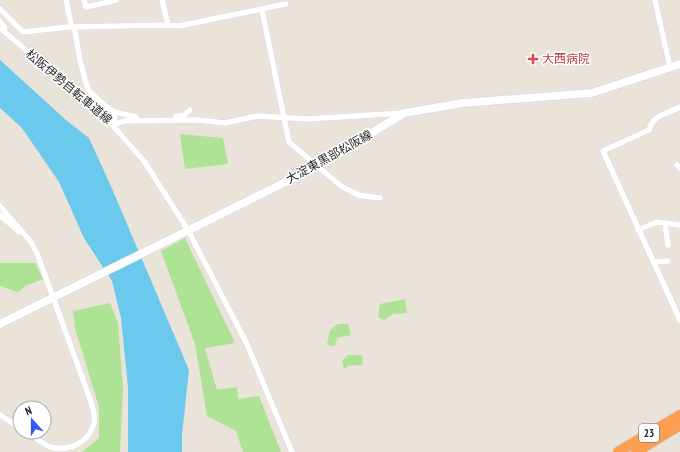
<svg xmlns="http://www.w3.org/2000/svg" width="680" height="452" font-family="'PT Sans Narrow','Noto Sans JP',sans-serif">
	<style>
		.green { fill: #aee294 }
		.water { fill: #6bc9ed }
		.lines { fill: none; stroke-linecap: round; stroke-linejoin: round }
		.street-casing { stroke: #ced1e1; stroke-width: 6 }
		.secondary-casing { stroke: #ced1e1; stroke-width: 9 }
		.highway-casing { stroke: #c3c3c3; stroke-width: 11 }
		.street { stroke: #fff; stroke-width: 5.5 }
		.secondary { stroke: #fff; stroke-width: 8 }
		.highway { stroke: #fd9e51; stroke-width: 10 }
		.health-dot { fill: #e0444e; stroke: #fff; stroke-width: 1.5 }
		.labels { text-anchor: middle; stroke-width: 3; stroke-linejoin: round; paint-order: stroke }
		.shield { fill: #fff; stroke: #686868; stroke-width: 1 }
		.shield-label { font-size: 11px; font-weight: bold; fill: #272727 }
		.health-label { font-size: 12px; fill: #be3a42; stroke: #fff; text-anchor: start }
		.street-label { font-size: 12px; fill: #272727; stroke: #fff }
	</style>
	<rect width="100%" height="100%" fill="#eae3d9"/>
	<!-- green -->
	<g class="green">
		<polygon points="180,134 223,138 228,164 185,169"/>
		<polygon points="185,238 235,343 205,348 217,390 237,387 238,399 259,396 281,452 243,452 236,431 207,416 195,344 161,251"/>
		<polygon points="0,263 35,263 43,279 25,286 18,292 0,286"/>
		<polygon points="405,299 407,313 393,314 384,320 378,317 380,304"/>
		<polygon points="110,303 118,323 123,389 120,452 82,452 99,438 99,407 75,328 73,311"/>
		<polygon points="338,324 348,324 351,335 337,338 335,346 327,345 330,330"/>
		<polygon points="348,355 362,355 363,365 348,366 344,369 342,361"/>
	</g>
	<!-- water -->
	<polygon class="water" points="0,60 66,120 89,138 113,191 189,370 182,435 182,452 128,452 128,387 121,318 112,281 84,238 59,182 22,128 0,108"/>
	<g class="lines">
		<!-- street casing -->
		<g class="street-casing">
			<g id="street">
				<polyline points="66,0 71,24 75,31 80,61 88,90 107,107 115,112 114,125"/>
				<polyline points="84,0 86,7 116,0"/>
				<polyline points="162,0 168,25"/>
				<polyline points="655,0 670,67"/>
				<polyline points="0,9 23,32 68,27 168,25 179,26 286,4"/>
				<polyline points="262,10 289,142 341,186 358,195 380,198"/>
				<polyline points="0,21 5,28 4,31"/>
				<polyline points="0,28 106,118 144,161 188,230 246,342 292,452"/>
				<path d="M680,107C668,114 653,114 649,130L603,151L680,320"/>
				<polyline points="115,112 136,117"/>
				<polyline points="176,116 183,116 190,110"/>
				<polyline points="114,125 124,121 198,120 225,123 258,116 307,119 403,113"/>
				<polyline points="677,165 680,168"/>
				<path d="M0,206L31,242L37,253L90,399C92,406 96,416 94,423C90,442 69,452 50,447C42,443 34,437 27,432"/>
				<polyline points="0,215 19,232"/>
				<polyline points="665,224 668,245"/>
				<polyline points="638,230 657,222 680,225"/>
				<polyline points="653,262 668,261"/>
				<polyline points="0,415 20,428"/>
			</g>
		</g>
		<!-- secondary casing -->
		<g class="secondary-casing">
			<polyline id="secondary" points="0,324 318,166 404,113 463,103 592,93 680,64"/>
		</g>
		<!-- highway casing -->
		<g class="highway-casing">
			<g id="highway">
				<polyline points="618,452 680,415"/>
				<polyline points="636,452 680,425"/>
			</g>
		</g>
		<!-- street -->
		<use href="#street" class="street"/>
		<!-- secondary -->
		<use href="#secondary" class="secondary"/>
		<!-- highway -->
		<use href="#highway" class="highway"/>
	</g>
	<!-- markers -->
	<path class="health-dot" d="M531 53h4v4h4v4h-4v4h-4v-4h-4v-4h4z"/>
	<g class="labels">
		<!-- shield labels -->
		<rect class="shield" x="639" y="424" width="20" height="18" rx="3"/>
		<g class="shield-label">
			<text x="649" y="437">23</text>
		</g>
		<!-- health labels -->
		<g class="health-label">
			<text x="542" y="63">大西病院</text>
		</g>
		<!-- street labels -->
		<g class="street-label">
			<text transform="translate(69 87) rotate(40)" y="4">松阪伊勢自転車道線</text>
			<text transform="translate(329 157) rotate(-29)" y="4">大淀東黒部松阪線</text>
		</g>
	</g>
	<!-- north arrow -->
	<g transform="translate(32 420) rotate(339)"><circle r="19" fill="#ffffff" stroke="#a9a9a9"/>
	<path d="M0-3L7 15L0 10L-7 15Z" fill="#3758f9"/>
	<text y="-6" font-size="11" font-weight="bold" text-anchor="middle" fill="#272727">N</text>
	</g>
</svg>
